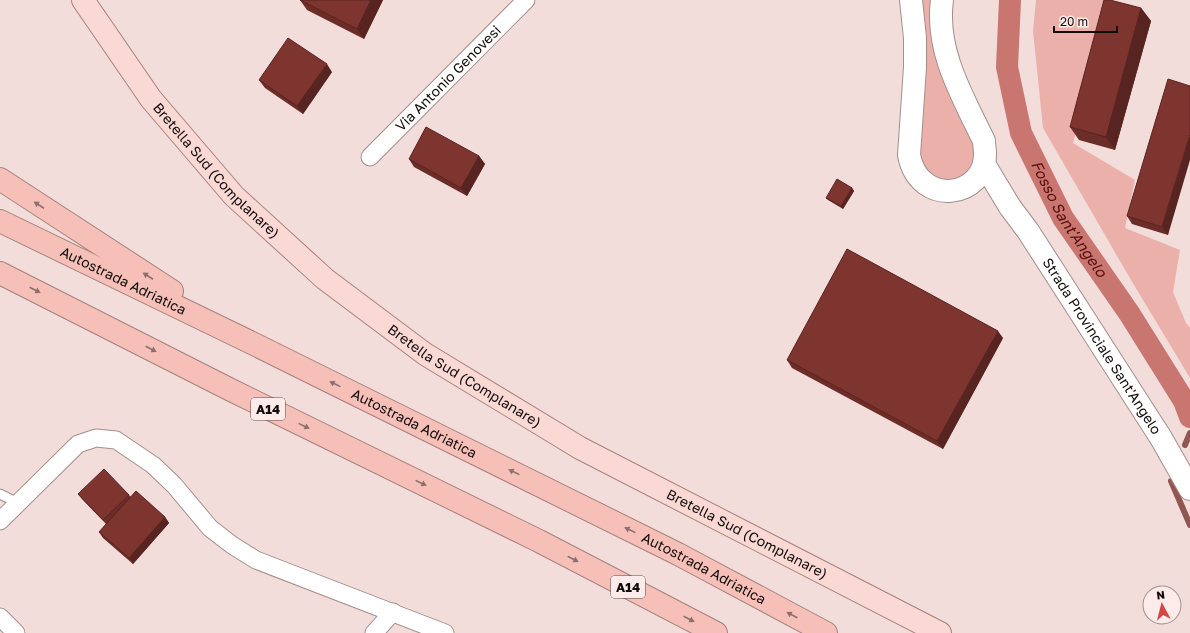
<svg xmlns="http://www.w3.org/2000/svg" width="1190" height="633" font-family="'Golos Text',sans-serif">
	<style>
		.green { fill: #ecb0aa }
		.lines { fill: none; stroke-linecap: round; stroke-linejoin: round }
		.stream { stroke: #915651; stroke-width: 6 }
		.canal { stroke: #c8766f; stroke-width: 22 }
		.service-casing { stroke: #a28f8c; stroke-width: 11 }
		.minor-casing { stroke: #a28f8c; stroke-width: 19 }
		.secondary-casing { stroke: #a28f8c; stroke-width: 24 }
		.primary-casing { stroke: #a6817c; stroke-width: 24 }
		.motorway-casing { stroke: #a6817c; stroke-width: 24 }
		.service { stroke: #fff; stroke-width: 9 }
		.minor { stroke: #fff; stroke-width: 17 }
		.secondary { stroke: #fff; stroke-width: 22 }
		.primary { stroke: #fad9d5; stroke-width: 22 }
		.motorway { stroke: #f6c0b9; stroke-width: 22 }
		.wall { fill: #6c2d28 }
		.shaded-wall { fill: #582421 }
		.building { fill: #7e342f; stroke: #582421 }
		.oneway { fill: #8f6f6a }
		.labels { text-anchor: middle; stroke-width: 4; stroke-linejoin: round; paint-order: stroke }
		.shield { fill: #fdebe9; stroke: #584e4d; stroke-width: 1 }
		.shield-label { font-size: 13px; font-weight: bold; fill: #110b0a }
		.street-label { font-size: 14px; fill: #110b0a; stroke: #fdebe9 }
		.water-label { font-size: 15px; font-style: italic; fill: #570c0d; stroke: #fdebe9 }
	</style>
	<rect width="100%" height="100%" fill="#f2dddb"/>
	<!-- green -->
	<g class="green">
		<polygon points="920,0 934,0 977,156 973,174 956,183 938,181 925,172 920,154"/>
		<polygon points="1036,0 1109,0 1073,143 1135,180 1125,228 1180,250 1173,292 1186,323 1190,328 1190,378 1131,280 1043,128 1033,31"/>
	</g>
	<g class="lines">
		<!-- stream -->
		<g class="stream">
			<polyline points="1185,445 1190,433"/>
			<polyline points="1171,481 1190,525"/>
		</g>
		<!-- canal -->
		<path class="canal" id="s1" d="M1010,0L1007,67L1021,133L1063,218L1129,313L1184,401L1190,417"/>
		<!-- service casing -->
		<g class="service-casing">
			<polyline id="service" points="0,494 18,503"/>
		</g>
		<!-- minor casing -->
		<g class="minor-casing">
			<g id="minor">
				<path id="s2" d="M370,157L526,0"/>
				<polyline points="0,521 78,444 96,438 116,440 153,465 174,485 210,528 232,545 256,560 445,633"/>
				<polyline points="0,617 16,633"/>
				<polyline points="374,633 393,612"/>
			</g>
		</g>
		<!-- secondary casing -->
		<g class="secondary-casing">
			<g id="secondary">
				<path d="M911,0L915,38V67L909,155C919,208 986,198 985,153C985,149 984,145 984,141C963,97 935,51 942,0"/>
				<path id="s3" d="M984,164L1010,207L1028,231L1161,438L1190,489"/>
			</g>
		</g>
		<!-- primary casing -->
		<g class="primary-casing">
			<g id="primary">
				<path id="s4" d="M83,0L151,99L234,196L325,279L425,354L580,448L940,633"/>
			</g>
		</g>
		<!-- motorway casing -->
		<g class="motorway-casing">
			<g id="motorway">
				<polyline points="0,179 172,291"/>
				<path id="s5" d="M0,221L252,343L678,554L826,633"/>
				<polyline points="0,273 231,390 539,541 716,633"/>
			</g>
		</g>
		<!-- service -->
		<use href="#service" class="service"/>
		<!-- minor -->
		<use href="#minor" class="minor"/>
		<!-- secondary -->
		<use href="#secondary" class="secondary"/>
		<!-- primary -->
		<use href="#primary" class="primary"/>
		<!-- motorway -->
		<use href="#motorway" class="motorway"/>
	</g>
	<!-- wall -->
	<g class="wall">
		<polygon points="300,0 383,0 364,39 307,10"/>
		<polygon points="1141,8 1151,21 1115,150 1079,140 1070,127"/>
		<polygon points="332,72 303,114 265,88 259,80"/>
		<polygon points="1190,86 1168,235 1132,224 1127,216"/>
		<polygon points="479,156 485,164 467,196 414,167 409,159"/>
		<polygon points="852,188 854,191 843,209 828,200 826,198"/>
		<polygon points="1003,338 943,449 792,368 787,360"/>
		<polygon points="78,494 129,495 131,497 165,517 169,523 133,564 103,538 99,532 106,524 82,499"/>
	</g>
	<!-- shaded-wall -->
	<g class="shaded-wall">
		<polygon points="371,0 383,0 364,39 357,29"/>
		<polygon points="1141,8 1151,21 1115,150 1106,137"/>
		<polygon points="327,64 332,72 303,114 297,106"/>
		<polygon points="1190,134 1190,160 1168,235 1162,227"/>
		<polygon points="479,156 485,164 467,196 461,188"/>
		<polygon points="852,188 854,191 843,209 841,206"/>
		<polygon points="998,331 1003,338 943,449 937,441"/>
		<polygon points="165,517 169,523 133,564 129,558"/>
	</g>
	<!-- building -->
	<g class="building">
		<polygon points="300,0 371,0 357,29"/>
		<polygon points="1104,0 1110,0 1141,8 1106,137 1070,127"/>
		<polygon points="288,38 327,64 297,106 259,80"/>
		<polygon points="1168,79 1190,86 1190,134 1162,227 1127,216"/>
		<polygon points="426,127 479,156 461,188 409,159"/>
		<polygon points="837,179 852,188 841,206 826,198"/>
		<polygon points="847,249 998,331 937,441 787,360"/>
		<polygon points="104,469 129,495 103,520 78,494"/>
		<polygon points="136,491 165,517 129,558 99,532"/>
	</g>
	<!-- one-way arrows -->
	<defs><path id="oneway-solid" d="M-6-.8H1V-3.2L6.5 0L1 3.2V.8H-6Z"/></defs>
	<g class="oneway">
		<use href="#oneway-solid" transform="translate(39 205) rotate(-147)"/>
		<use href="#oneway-solid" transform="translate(148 276) rotate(-147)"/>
		<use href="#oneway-solid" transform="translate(35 290) rotate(27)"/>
		<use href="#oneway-solid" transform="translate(151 349) rotate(27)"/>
		<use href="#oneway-solid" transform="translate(335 384) rotate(-154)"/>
		<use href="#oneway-solid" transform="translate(304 426) rotate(26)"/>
		<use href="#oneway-solid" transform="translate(514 472) rotate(-154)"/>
		<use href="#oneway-solid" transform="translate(421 483) rotate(26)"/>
		<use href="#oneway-solid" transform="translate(630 530) rotate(-154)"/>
		<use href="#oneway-solid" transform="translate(573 559) rotate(27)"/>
		<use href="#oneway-solid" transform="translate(792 615) rotate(-152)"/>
		<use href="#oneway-solid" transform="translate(689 619) rotate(27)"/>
	</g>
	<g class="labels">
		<!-- shield labels -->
		<g class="shield">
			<rect x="251" y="398" width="34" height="22" rx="3"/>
			<rect x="611" y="576" width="34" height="22" rx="3"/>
		</g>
		<g class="shield-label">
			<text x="268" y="414">A14</text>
			<text x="628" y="592">A14</text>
		</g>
		<!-- street labels -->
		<g class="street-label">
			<text dy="5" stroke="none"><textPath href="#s2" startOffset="111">Via Antonio Genovesi</textPath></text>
			<text dy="5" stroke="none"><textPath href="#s4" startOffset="217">Bretella Sud (Complanare)</textPath></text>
			<text dy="5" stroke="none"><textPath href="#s5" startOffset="137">Autostrada Adriatica</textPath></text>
			<text dy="5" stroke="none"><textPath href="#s3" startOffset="217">Strada Provinciale Sant'Angelo</textPath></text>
			<text dy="5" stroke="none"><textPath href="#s4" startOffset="541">Bretella Sud (Complanare)</textPath></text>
			<text dy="5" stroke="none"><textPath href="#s5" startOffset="461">Autostrada Adriatica</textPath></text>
			<text dy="5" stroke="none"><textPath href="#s4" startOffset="865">Bretella Sud (Complanare)</textPath></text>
			<text dy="5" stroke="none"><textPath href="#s5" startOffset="785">Autostrada Adriatica</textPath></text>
		</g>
		<!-- water labels -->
		<g class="water-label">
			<text dy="5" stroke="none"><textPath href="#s1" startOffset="233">Fosso Sant'Angelo</textPath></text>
		</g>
	</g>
	<!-- north arrow -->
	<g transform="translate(1162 605) rotate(353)"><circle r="19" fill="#fdebe9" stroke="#9f9190"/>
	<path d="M0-3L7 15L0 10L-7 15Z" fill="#d54642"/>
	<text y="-6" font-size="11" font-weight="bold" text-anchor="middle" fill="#110b0a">N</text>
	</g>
	<!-- scale -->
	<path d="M1054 26v6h63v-6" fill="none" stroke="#110b0a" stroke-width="2"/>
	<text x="1060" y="26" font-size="12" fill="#110b0a" stroke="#fdebe9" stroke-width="3" paint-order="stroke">20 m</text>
</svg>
